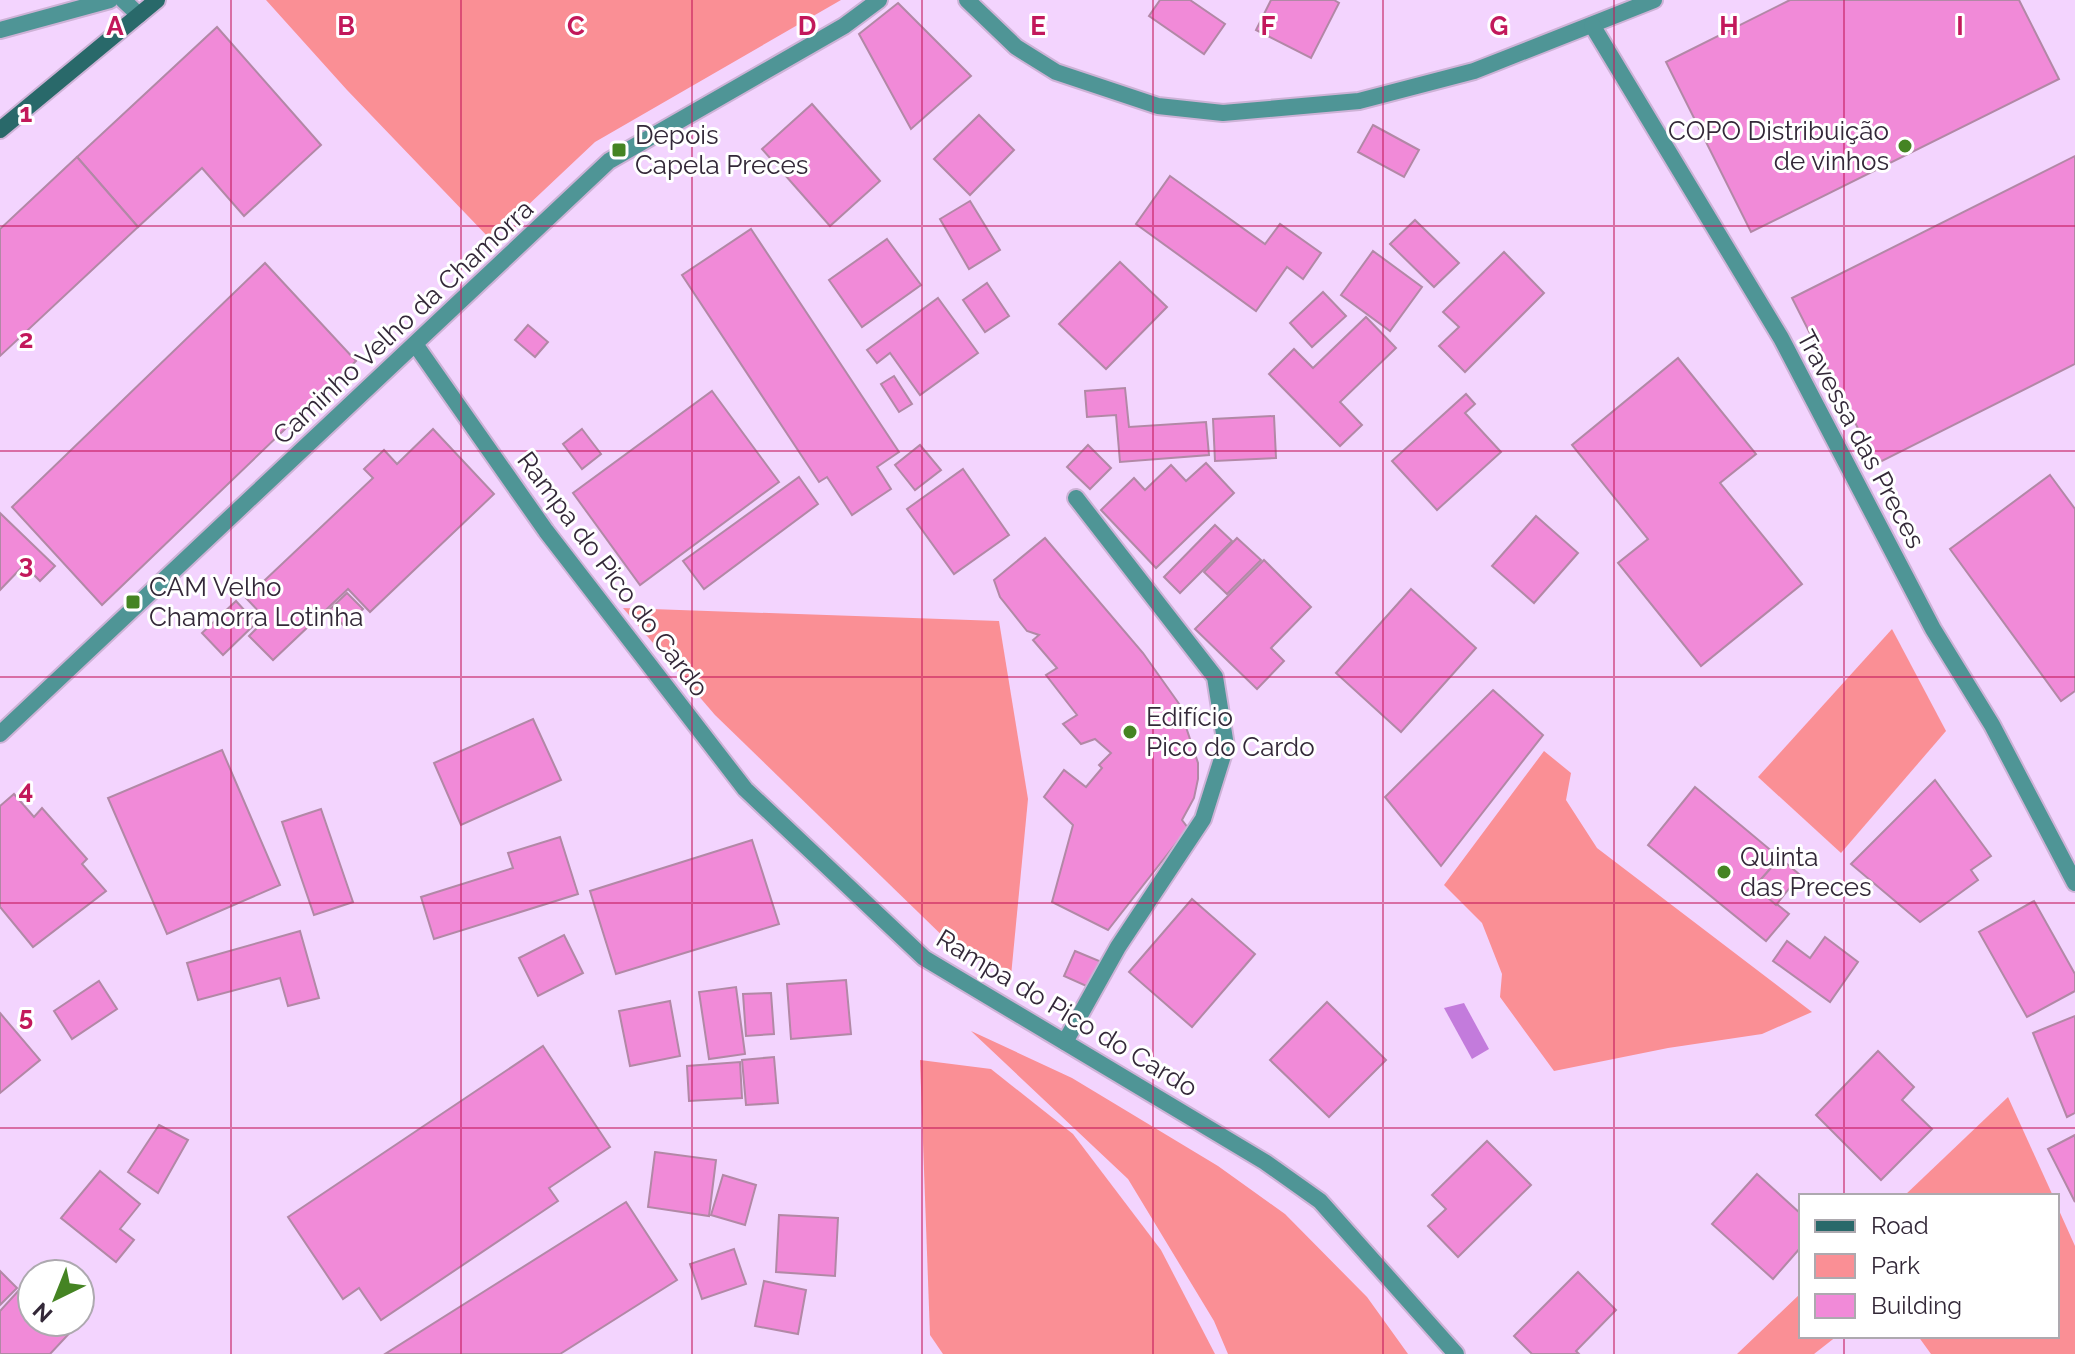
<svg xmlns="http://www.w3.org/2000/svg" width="2075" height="1354" font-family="Raleway,sans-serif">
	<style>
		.green { fill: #fa8f95 }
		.water { fill: #c37bdc }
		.building { fill: #f18ad8; stroke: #b288a6; stroke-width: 2 }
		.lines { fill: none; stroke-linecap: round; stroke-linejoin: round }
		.street-casing { stroke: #cdb2d6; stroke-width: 20 }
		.secondary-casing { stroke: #cdb2d6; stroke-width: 20 }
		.street { stroke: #4f9596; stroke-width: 16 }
		.secondary { stroke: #29696a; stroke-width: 16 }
		.grid { fill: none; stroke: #c2185b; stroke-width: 2; stroke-opacity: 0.55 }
		.poi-dot { fill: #458423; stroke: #fff; stroke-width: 3 }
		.labels { text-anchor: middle; stroke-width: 6; stroke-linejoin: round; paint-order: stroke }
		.poi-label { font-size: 26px; fill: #332838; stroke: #fff; text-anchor: start }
		.street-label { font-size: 26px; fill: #332838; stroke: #fff }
		.grid-label { font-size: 26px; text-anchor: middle; font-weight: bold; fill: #c2185b; stroke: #fff; stroke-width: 6; stroke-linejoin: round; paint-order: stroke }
	</style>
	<rect width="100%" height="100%" fill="#f3d4fe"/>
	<!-- green -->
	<g class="green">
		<polygon points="266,0 841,0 595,142 491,240 347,90"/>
		<polygon points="623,608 999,621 1028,799 1011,976 954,947 715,715"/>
		<polygon points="1892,629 1946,731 1841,853 1758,777"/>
		<polygon points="1544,751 1571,773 1566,800 1597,848 1812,1012 1762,1034 1668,1048 1554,1071 1500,997 1502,974 1482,923 1444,885"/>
		<polygon points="971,1031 1072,1078 1218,1166 1285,1214 1367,1297 1408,1354 1228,1354 1214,1321 1128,1179"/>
		<polygon points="920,1060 991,1069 1073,1134 1161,1250 1215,1354 943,1354 930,1335"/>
		<polygon points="2008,1097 2053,1196 1904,1196"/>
		<polygon points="2057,1206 2075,1246 2075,1354 1931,1354 1918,1336 2057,1336"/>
		<polygon points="1801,1293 1801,1336 1837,1336 1814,1354 1737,1354"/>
	</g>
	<!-- water -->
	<polygon class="water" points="1464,1003 1489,1049 1472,1059 1444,1008"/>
	<!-- building -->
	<g class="building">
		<polygon points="1160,0 1190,0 1225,24 1204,54 1149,16"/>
		<polygon points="1271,0 1334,0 1339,3 1311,58 1256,30"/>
		<polygon points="1790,0 2019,0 2059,79 1751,232 1666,62"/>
		<polygon points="898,3 971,76 911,129 859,34"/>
		<polygon points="217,27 321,145 244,216 202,168 138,227 77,157"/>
		<polygon points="812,104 880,181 830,226 762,149"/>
		<polygon points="979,115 1014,150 970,195 934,159"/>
		<polygon points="1373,125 1419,150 1404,177 1358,152"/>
		<polygon points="2075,156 2075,364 1876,464 1792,298"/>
		<polygon points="77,157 138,227 0,356 0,229"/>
		<polygon points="1170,176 1265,244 1280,224 1321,253 1303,279 1287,267 1256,311 1136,224"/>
		<polygon points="970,201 1000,250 969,269 940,219"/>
		<polygon points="1415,220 1459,263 1434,287 1390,244"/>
		<polygon points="751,229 899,452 877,467 891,489 852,515 827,477 819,482 682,275"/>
		<polygon points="887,239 921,285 862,327 829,280"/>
		<polygon points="1373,251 1422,287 1390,331 1341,295"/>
		<polygon points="1504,252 1544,293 1465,372 1439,346 1459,327 1443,312"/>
		<polygon points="1120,262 1167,307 1106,369 1059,324"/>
		<polygon points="265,263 356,361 102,605 12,507"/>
		<polygon points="987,283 1009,316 985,332 963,300"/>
		<polygon points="1323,292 1346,316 1312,347 1290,323"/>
		<polygon points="938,298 978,353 920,395 890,353 877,363 867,350"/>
		<polygon points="1366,317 1396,348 1340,402 1362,425 1340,446 1269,374 1294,349 1313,368"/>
		<polygon points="528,325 548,342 535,357 515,340"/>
		<polygon points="1678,358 1756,454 1720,483 1802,584 1701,666 1618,563 1648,539 1572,445"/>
		<polygon points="894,376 912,404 899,412 881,384"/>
		<polygon points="1125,388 1129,427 1206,422 1209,455 1120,462 1116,415 1087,417 1085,391"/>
		<polygon points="712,391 779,482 640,585 573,493"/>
		<polygon points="1466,394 1475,404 1465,413 1501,452 1437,510 1392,461"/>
		<polygon points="1274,416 1276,458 1215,461 1213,419"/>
		<polygon points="433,429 494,494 370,612 348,589 273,660 249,636 266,619 246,598 373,478 364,469 384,450 397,464"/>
		<polygon points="582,429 601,454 582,469 563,444"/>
		<polygon points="920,445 941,470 915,490 895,465"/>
		<polygon points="1088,445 1111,468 1090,489 1067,467"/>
		<polygon points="1206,463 1234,493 1156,568 1101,510 1134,478 1145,490 1171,465 1186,481"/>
		<polygon points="963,469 1009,535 954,574 907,509"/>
		<polygon points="2050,475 2075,509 2075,691 2061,701 1950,549"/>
		<polygon points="799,477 818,504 704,589 683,561"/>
		<polygon points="0,513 55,566 40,581 24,565 0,590"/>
		<polygon points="1536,516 1578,553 1534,603 1492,566"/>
		<polygon points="1215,525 1232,541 1180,593 1164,577"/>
		<polygon points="1045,538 1143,653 1187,715 1183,718 1198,763 1198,779 1194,798 1182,820 1188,828 1108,930 1052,902 1073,825 1044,797 1064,770 1086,787 1102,768 1099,765 1111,753 1095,739 1081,744 1063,724 1077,715 1046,675 1057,668 1033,640 1039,635 1027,631 1000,597 994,580"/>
		<polygon points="1237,538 1261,560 1227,594 1204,572"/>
		<polygon points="1264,560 1311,607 1271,648 1284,661 1257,689 1195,629"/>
		<polygon points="1411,589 1476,648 1401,732 1336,673"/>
		<polygon points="347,593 363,609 345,627 329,610"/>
		<polygon points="236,601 256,623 223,655 202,633"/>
		<polygon points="1493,690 1543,735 1441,866 1385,797"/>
		<polygon points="533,719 561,780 461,825 434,763"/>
		<polygon points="222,750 280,885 167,934 108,798"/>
		<polygon points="1935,780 1991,856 1971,870 1978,880 1920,922 1851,864"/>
		<polygon points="1695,787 1780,858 1755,886 1789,914 1766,941 1648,845"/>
		<polygon points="14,794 34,817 42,808 87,859 82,864 106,891 33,947 0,907 0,806"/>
		<polygon points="321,809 353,902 314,915 282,822"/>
		<polygon points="560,837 578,894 434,939 421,897 513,868 508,853"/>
		<polygon points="752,840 779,924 616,974 590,891"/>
		<polygon points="1780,858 1800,875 1776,905 1755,886"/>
		<polygon points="1192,899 1255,954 1192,1027 1129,972"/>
		<polygon points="2034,901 2075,974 2075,991 2027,1017 1979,932"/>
		<polygon points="300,931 319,998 288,1006 280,978 198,1000 187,963"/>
		<polygon points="564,935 583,973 538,996 519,958"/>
		<polygon points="1825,937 1858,962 1830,1002 1773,961 1787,941 1810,958"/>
		<polygon points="1075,951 1104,963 1093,989 1064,976"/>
		<polygon points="846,980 851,1034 791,1039 787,984"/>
		<polygon points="99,981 117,1009 72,1039 54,1011"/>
		<polygon points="736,987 745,1054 709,1059 699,992"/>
		<polygon points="771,993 774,1034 746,1036 743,994"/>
		<polygon points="670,1001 680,1056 630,1066 619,1011"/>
		<polygon points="1327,1002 1386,1060 1329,1117 1270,1060"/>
		<polygon points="0,1013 40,1060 0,1093"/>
		<polygon points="2075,1016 2075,1113 2067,1117 2033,1033"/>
		<polygon points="543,1046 610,1147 549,1188 558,1201 381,1320 359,1288 343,1299 288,1217"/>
		<polygon points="1878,1051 1914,1087 1902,1100 1932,1129 1881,1180 1816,1115"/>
		<polygon points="774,1057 778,1103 746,1105 742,1060"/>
		<polygon points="740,1062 742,1098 689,1101 687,1066"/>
		<polygon points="159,1125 188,1140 158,1193 128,1172"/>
		<polygon points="2075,1135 2075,1202 2048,1149"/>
		<polygon points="1487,1141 1531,1185 1458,1257 1428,1226 1446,1209 1432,1195"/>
		<polygon points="655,1152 716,1160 709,1216 648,1207"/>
		<polygon points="100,1171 140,1204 120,1229 134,1240 116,1262 61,1218"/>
		<polygon points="1757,1174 1801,1214 1801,1247 1773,1279 1712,1224"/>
		<polygon points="723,1175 756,1185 745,1225 711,1215"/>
		<polygon points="626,1202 677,1280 560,1354 385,1354"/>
		<polygon points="779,1215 838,1218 835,1276 776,1272"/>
		<polygon points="734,1249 746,1284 702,1299 690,1264"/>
		<polygon points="0,1271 17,1288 0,1305"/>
		<polygon points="1578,1272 1616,1310 1576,1351 1579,1354 1532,1354 1514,1336"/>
		<polygon points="30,1278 32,1322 79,1323 50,1354 0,1354 0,1311"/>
		<polygon points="764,1281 806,1290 798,1334 755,1326"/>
	</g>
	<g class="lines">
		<!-- street casing -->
		<g class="street-casing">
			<g id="street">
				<polyline points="123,0 139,15"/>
				<polyline points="967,0 1016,47 1056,72 1158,106 1223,113 1359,101 1474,71 1654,0"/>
				<polyline points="1592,25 1781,338 1933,629 1992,725 2075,883"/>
				<polyline points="0,30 110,0"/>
				<polyline points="415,344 546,531 745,789 924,958 1265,1162 1320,1201 1456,1354"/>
				<polyline points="0,734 609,161 844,26 879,0"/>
				<polyline points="1065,1042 1118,947 1203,819 1226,746 1215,677 1076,498"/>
			</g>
		</g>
		<!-- secondary casing -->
		<g class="secondary-casing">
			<polyline id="secondary" points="0,130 157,0"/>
		</g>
		<!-- street -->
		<use href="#street" class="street"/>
		<!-- secondary -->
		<use href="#secondary" class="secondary"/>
	</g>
	<!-- grid -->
	<path class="grid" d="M231,0V1354M461,0V1354M692,0V1354M922,0V1354M1153,0V1354M1383,0V1354M1614,0V1354M1844,0V1196M0,226H2075M0,451H2075M0,677H2075M0,903H2075M0,1128H2075M1844,1336V1354"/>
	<!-- markers -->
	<g class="poi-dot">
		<circle cx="1905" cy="146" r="8"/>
		<rect x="611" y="142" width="16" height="16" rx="4"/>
		<rect x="125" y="594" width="16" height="16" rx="4"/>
		<circle cx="1130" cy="732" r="8"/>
		<circle cx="1724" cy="872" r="8"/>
	</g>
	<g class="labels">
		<!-- poi labels -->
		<g class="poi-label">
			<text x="1889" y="140" text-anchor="end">COPO Distribuição<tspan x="1889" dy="30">de vinhos</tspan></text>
			<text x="635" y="144">Depois<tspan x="635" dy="30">Capela Preces</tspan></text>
			<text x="149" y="596">CAM Velho<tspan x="149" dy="30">Chamorra Lotinha</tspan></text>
			<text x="1146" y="726">Edifício<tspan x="1146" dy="30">Pico do Cardo</tspan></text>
			<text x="1740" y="866">Quinta<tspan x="1740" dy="30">das Preces</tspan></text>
		</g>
		<!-- street labels -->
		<g class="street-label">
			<text transform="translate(403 322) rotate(-43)" y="9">Caminho Velho da Chamorra</text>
			<text transform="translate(1861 439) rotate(62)" y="9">Travessa das Preces</text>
			<text transform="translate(613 574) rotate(53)" y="9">Rampa do Pico do Cardo</text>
			<text transform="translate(1067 1013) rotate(31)" y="9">Rampa do Pico do Cardo</text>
		</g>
	</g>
	<g class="grid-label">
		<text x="115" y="35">A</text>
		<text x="346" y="35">B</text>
		<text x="576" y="35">C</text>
		<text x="807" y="35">D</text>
		<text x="1038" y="35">E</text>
		<text x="1268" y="35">F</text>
		<text x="1499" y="35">G</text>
		<text x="1729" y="35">H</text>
		<text x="1960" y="35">I</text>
		<text x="26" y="122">1</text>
		<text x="26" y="348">2</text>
		<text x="26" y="573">3</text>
		<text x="26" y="799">4</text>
		<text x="26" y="1025">5</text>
	</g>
	<!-- legend -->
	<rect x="1799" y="1194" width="260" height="144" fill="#ffffff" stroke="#ada9af" stroke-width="2"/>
	<rect x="1815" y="1220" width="40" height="12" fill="#29696a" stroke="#ada9af" stroke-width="2"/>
	<text x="1871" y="1234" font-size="24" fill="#332838">Road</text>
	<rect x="1815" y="1254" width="40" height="24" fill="#fa8f95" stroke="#ada9af" stroke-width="2"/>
	<text x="1871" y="1274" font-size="24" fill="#332838">Park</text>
	<rect x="1815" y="1294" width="40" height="24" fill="#f18ad8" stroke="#ada9af" stroke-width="2"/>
	<text x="1871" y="1314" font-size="24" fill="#332838">Building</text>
	<!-- north arrow -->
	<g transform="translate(56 1298) rotate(223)"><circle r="38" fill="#ffffff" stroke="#ada9af" stroke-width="2"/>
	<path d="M0-6L14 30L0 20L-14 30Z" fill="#458423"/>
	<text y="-12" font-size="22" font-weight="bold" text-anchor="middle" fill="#332838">N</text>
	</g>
</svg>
